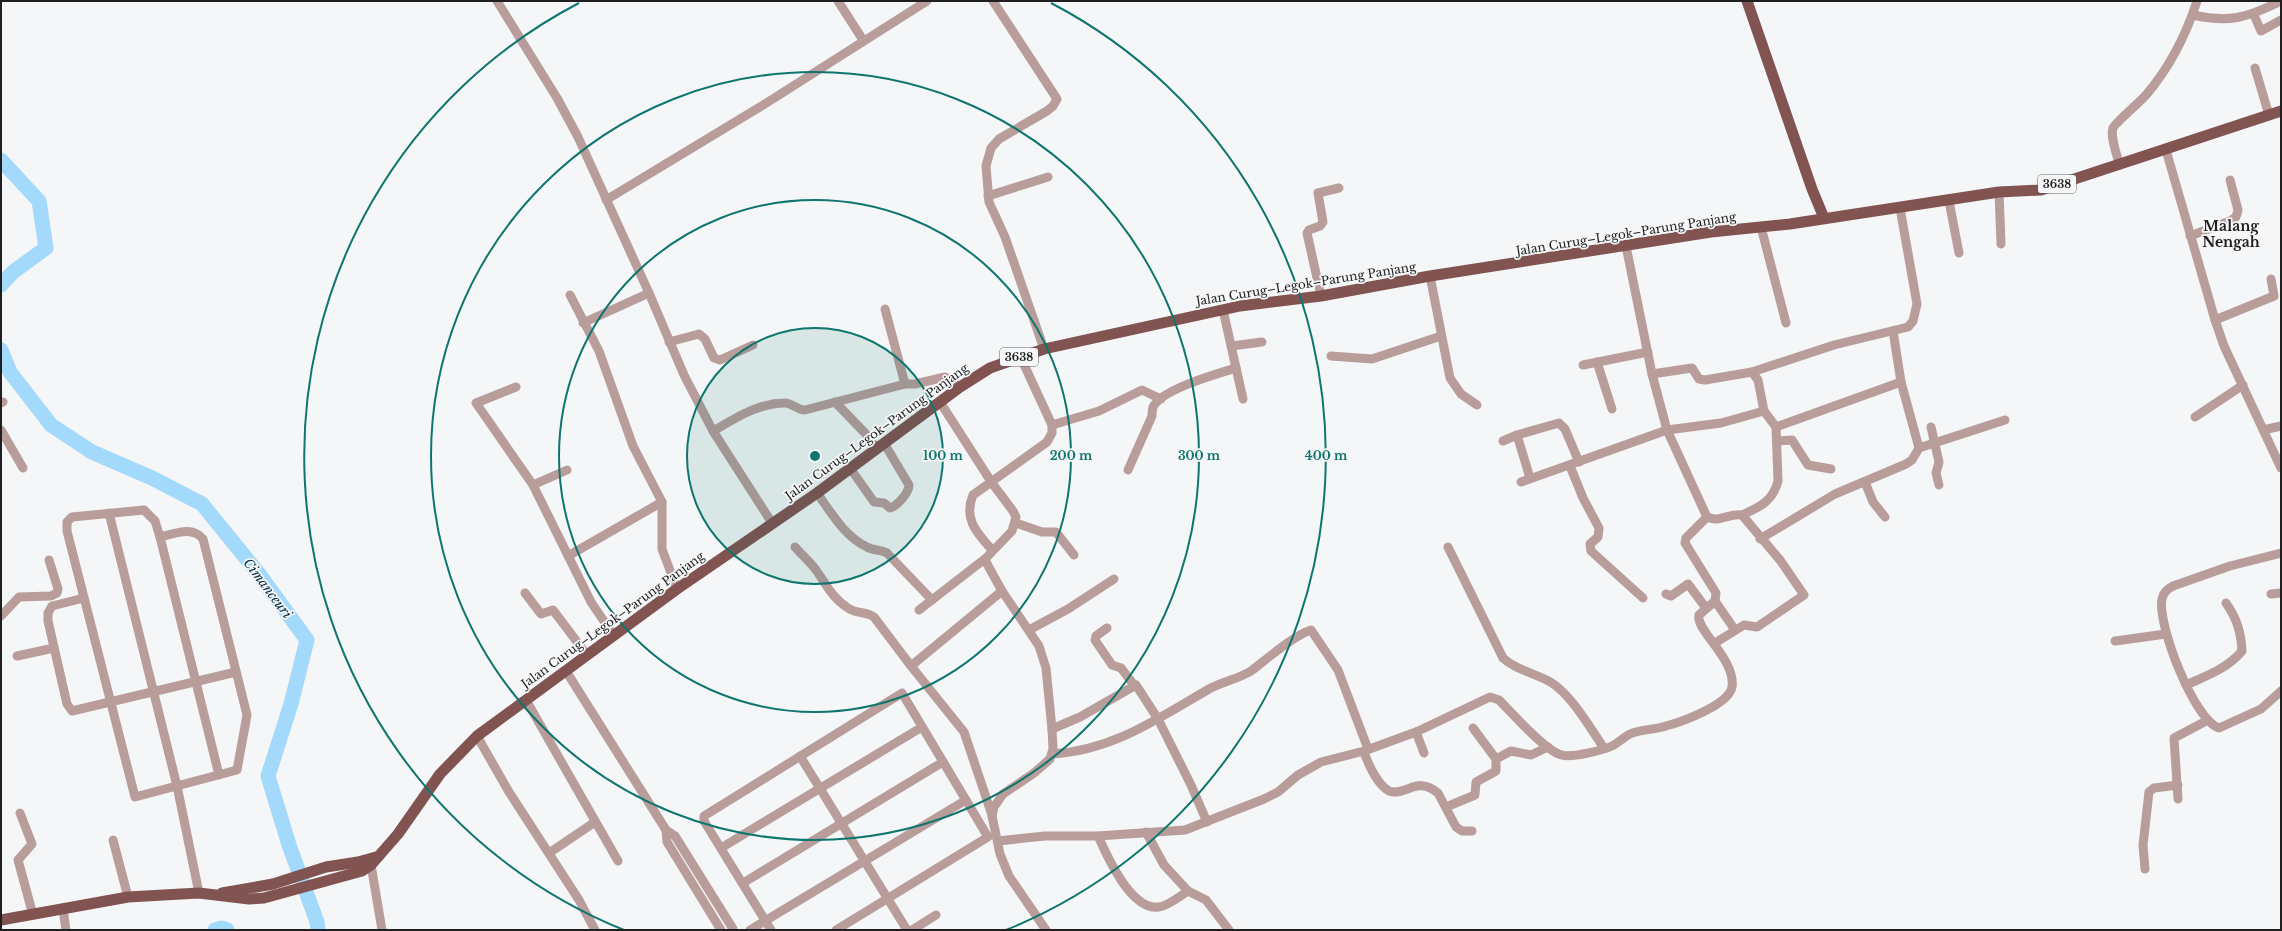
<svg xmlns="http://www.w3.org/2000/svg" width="2282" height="931" font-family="'Libre Baskerville',serif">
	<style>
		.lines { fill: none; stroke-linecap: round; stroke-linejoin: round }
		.river { stroke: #a3d9fa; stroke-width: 15 }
		.minor { stroke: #b89d9b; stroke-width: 9 }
		.major { stroke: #815351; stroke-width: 11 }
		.ring { fill: none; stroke: #0f766e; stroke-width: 2 }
		.labels { text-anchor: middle; stroke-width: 3.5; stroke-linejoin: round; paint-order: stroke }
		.shield { fill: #f5f6f7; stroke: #5f6060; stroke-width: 1 }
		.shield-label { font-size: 11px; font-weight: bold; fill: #1f1f1f }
		.street-label { font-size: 12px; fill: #1f1f1f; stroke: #f5f6f7 }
		.water-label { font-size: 13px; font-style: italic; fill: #002e44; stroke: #f5f6f7 }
		.quarter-label { font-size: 14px; font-weight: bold; fill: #1f1f1f; stroke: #f5f6f7 }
		.centre { fill: #0f766e; stroke: #f5f6f7; stroke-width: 2 }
		.ring-label { font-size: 12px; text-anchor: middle; font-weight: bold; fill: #0f766e; stroke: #f5f6f7; stroke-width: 3.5; stroke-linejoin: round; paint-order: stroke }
	</style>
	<rect width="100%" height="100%" fill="#f5f6f7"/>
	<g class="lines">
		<!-- river -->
		<g class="river">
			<polyline points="1,160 39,201 46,248 13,272 1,285"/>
			<polyline points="1,350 10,372 51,425 92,452 152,478 202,504 259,574 307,640 291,704 268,776 289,845 317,922 318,930"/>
			<polyline points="215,930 222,928 227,930"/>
		</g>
		<!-- minor -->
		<g class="minor">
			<polyline points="497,1 557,98 578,137 649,293 684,375 713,431 772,523"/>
			<polyline points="838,1 863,40"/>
			<polyline points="993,1 1057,99 1053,106 1047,111 999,139 991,148 986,166 989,202 1005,237 1044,349"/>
			<path d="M2193,15C2229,23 2246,18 2279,2"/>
			<polyline points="2254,15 2261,31 2281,20"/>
			<polyline points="2255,68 2269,115"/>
			<polyline points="2166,150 2215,320 2224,346 2281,468"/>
			<path d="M2119,164C2117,154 2110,137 2113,128C2115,123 2140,102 2146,95C2169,68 2186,35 2197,1"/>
			<polyline points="1999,192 2001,244"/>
			<polyline points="988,196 1048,177"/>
			<polyline points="606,200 768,102 927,1"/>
			<polyline points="1949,201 1959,253"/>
			<polyline points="1761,227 1786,323"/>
			<polyline points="2190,236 2230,221 2236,217 2238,210 2230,180"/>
			<path d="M1626,246L1652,374L1667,430L1707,517C1719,523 1729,513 1742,515L1780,560L1804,595L1757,627L1744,625L1715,643"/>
			<polyline points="1430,276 1450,378 1461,394 1477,405"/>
			<polyline points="570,295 599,351 633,446 662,502 662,549 677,589"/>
			<polyline points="1321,296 1307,233 1309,230 1320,226 1323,222 1318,193 1339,188"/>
			<polyline points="885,309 905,384"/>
			<polyline points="1223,310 1243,399"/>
			<polyline points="2215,320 2274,296 2271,279"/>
			<polyline points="583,323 649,293"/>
			<polyline points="669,342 699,334 705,339 714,358 720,360 753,345"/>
			<polyline points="1232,346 1262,342"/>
			<polyline points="1331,356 1372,359 1441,336"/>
			<polyline points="1597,362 1612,409"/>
			<polyline points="1583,365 1648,352"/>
			<polyline points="1652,374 1692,368 1699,379 1705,380 1752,372"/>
			<polyline points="516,387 476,403 533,485 591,602 614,636"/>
			<polyline points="835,402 865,433 876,448"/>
			<polyline points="940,402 992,483 1013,511 1016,517 1012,531 986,558 986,562 1002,591 1039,646 1046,668 1052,729 1053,749 1050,759 1034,773 1003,794 994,807 992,816 1000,854 1009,876 1046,930"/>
			<polyline points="1,403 3,402"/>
			<polyline points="2195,417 2243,385"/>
			<polyline points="1052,425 1099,411 1142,390 1161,399"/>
			<polyline points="1776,427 1901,382"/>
			<polyline points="1931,427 1939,462 1936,473 1939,485"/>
			<polyline points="1,430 23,468"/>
			<polyline points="2263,430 2281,426"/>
			<path d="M713,431C736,418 758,403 785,403C792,403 797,410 805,410L905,384H915L945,377L960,387"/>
			<polyline points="1517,435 1530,478"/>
			<polyline points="1503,441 1517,435 1559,423 1565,429 1579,462"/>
			<polyline points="1777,441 1792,440 1808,465 1831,469"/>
			<polyline points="1919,448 2005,420"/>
			<polyline points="1570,466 1583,498 1599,528 1598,537 1590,544 1591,551 1643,598"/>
			<path d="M850,468L874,502L884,503L890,508C897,506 909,493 909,485L884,443"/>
			<path d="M1128,470L1152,416C1152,414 1152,410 1153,407C1162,389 1217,374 1236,368"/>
			<polyline points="1521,482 1667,430 1721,423 1764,411"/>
			<polyline points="1865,482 1873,502 1885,517"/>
			<polyline points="533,485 567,470"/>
			<path d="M817,493C831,512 844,536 867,547C874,551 880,549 887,553L932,600"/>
			<path d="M144,510L155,521L160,537C174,534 192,525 203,539L247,715L237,770L135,797L67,531V522L72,517Z"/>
			<polyline points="109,513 177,786 199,893"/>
			<path d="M1742,515C1760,507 1773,501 1778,481L1776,427L1764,411L1758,380L1752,372L1834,345L1908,327L1913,321L1917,304L1900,208"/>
			<polyline points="1016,523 1042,532 1056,532 1074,555"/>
			<polyline points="160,537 219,775"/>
			<polyline points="1760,539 1835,494 1906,464 1912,460 1919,448 1901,382 1893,331"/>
			<path d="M795,547C802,555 810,562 816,570C826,584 833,599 848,608C856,614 866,611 874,617L911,666L964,732L992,815"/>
			<path d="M1448,547L1503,658C1517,671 1536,673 1552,683C1572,696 1590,728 1604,748"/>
			<path d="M992,550C977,533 963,519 973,495L1047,442L1052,433V425L1020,356"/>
			<path d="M2281,553L2230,566L2173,586C2167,589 2163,593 2162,599C2157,624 2194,720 2219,728L2261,709L2281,691"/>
			<polyline points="568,556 662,502"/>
			<polyline points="525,593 541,614 553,610 587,655"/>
			<polyline points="1666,594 1671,596 1688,584 1706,608"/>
			<polyline points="2271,594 2281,593"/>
			<polyline points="84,598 52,606 48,613 48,621 67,704 72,711 236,672"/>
			<polyline points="1715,601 1735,630"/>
			<polyline points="919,610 986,558"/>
			<polyline points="1,616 19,597 51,596 57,593 58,589 49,560"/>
			<polyline points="1107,628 1096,636 1095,640 1112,665 1121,668 1134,685"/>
			<polyline points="1029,630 1068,609 1114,579"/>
			<polyline points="2115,641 2166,634"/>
			<polyline points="17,656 54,648"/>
			<polyline points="911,666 1002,591"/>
			<polyline points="566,671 666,830 675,836 733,929"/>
			<path d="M2186,685C2206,676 2227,669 2242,651C2241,632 2237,619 2226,603"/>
			<polyline points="526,700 618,861"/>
			<polyline points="1473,728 1496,759"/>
			<polyline points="1052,729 1080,717 1136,685 1158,719 1191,785 1207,822"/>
			<polyline points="1416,732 1424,753"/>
			<polyline points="477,736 509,792 579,900 595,930"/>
			<path d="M1364,751C1367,762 1380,792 1394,792C1410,792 1419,777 1438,793L1456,827L1462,831H1472"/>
			<path d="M1052,754C1112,751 1159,718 1209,689C1222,682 1238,679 1251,671C1267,659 1293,636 1311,630L1338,670L1368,749"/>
			<polyline points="800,756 907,930"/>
			<polyline points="2178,799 2174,738 2208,720"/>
			<polyline points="1446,807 1475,795 1476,782 1496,771 1496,759 1511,751 1531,755 1548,747"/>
			<polyline points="20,813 32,844 18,860 33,915"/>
			<polyline points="666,830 667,842 721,930"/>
			<polyline points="1146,832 1164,865 1188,891 1206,900 1229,930"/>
			<path d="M1098,836C1107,856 1131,911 1159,907C1168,906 1180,896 1188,891"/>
			<polyline points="113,840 128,897"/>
			<path d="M998,841L1045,836H1098L1185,830L1264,799L1278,792L1298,775L1321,762L1364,751L1416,732L1490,697L1499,700C1512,713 1546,752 1562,755C1572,758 1603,750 1612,746C1618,743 1624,737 1630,734C1641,729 1654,730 1666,726C1681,722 1729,705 1732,687C1736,659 1695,630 1699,615L1715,601L1716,593L1685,543L1686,538L1707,517"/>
			<polyline points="721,848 922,727"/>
			<polyline points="549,853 595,822"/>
			<polyline points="370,859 382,930"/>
			<polyline points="2145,869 2143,845 2149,792 2154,788 2178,785"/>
			<polyline points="743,883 943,762"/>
			<polyline points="63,909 66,930"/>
			<polyline points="750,930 966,800"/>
			<polyline points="771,930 704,821 704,816 902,693 988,837 836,930"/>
			<polyline points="912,930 936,915"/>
		</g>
		<!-- major -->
		<g class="major">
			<polyline points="1747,1 1812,189 1824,218"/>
			<polyline points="222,893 273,884 326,867 358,862 376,857"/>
			<polyline points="1,920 128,897 199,893 249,899 264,898 362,871 371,865 398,834 440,774 477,736 677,589 817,493 960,387 990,368 1044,349 1240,306 1321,296 1430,276 1711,232 1790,224 1999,192 2041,190 2281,111"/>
		</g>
	</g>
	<!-- distance rings -->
	<circle cx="815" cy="456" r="128" fill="#0f766e" fill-opacity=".12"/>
	<g class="ring">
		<circle cx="815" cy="456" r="128"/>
		<circle cx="815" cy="456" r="256"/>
		<circle cx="815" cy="456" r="384"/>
		<path d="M624 930A511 511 0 0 1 579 3M1051 3A511 511 0 0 1 1006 930"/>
	</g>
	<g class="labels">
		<!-- shield labels -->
		<g class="shield">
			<rect x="2038" y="175" width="38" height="18" rx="3"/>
			<rect x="1000" y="348" width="38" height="18" rx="3"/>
		</g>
		<g class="shield-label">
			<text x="2057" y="188">3638</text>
			<text x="1019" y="361">3638</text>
		</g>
		<!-- street labels -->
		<g class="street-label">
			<text transform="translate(1626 234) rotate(-9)" y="4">Jalan Curug–Legok–Parung Panjang</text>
			<text transform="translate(1306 284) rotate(-9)" y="4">Jalan Curug–Legok–Parung Panjang</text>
			<text transform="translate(877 432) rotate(-36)" y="4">Jalan Curug–Legok–Parung Panjang</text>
			<text transform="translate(613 620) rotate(-36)" y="4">Jalan Curug–Legok–Parung Panjang</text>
		</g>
		<!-- water labels -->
		<g class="water-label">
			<text transform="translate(268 588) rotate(53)" y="5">Cimanceuri</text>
		</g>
		<!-- quarter labels -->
		<g class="quarter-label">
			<text x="2231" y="231">Malang<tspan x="2231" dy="16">Nengah</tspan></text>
		</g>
	</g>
	<circle cx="815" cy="456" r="6" class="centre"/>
	<g class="ring-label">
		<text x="943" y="460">100 m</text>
		<text x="1071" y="460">200 m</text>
		<text x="1199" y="460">300 m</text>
		<text x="1326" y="460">400 m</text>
	</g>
	<!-- border -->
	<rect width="2282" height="931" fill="none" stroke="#1f1f1f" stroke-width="4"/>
</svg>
